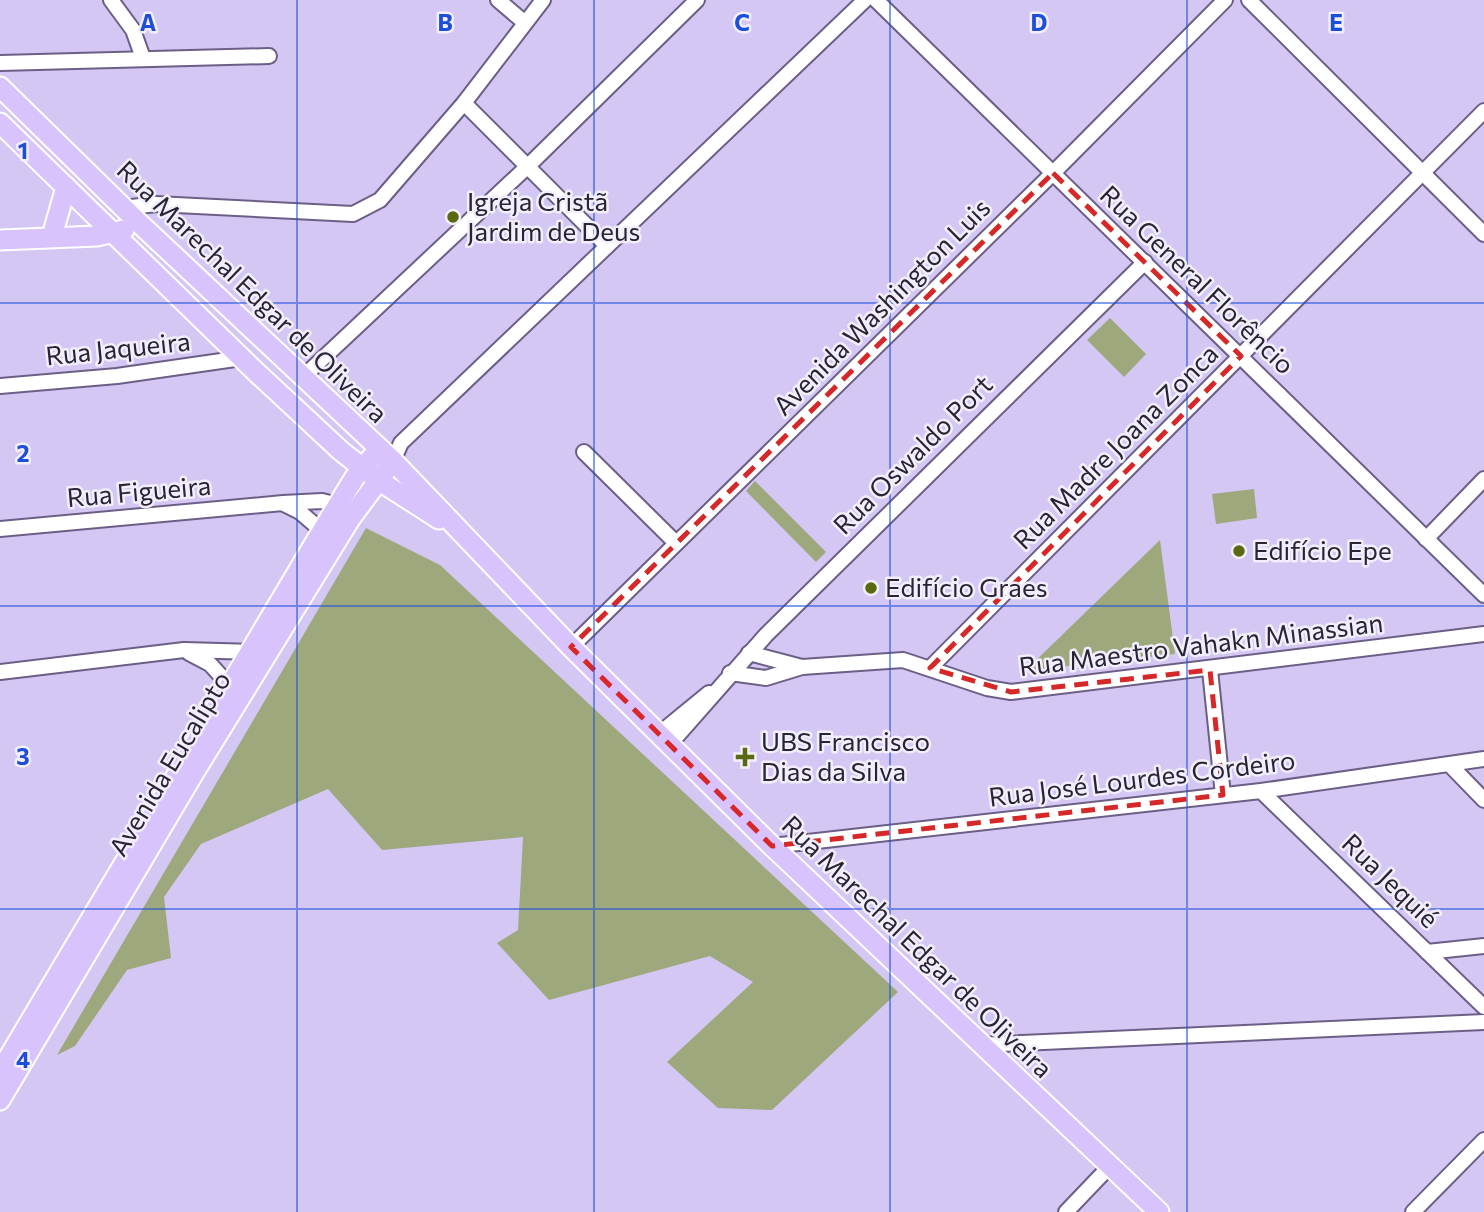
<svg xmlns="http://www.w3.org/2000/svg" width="1484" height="1212" font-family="Commissioner,sans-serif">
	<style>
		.green { fill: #9da87d }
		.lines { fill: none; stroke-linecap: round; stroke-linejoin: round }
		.minor-casing { stroke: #6c5f86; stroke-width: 18 }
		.major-casing { stroke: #fff; stroke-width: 23 }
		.minor { stroke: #fff; stroke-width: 14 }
		.major { stroke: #d8c3fd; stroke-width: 19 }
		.marked { fill: none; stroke: #d62828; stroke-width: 5; stroke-dasharray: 14 9; stroke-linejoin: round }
		.grid { fill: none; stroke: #1d4ed8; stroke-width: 2; stroke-opacity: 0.55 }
		.poi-dot { fill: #596811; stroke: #f2eefb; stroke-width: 2.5 }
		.labels { text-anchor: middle; stroke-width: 5; stroke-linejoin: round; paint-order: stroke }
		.poi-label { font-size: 26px; fill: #292434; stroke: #f2eefb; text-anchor: start }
		.street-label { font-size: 26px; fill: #292434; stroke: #f2eefb }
		.grid-label { font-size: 23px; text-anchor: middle; font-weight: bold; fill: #1d4ed8; stroke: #f2eefb; stroke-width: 5; stroke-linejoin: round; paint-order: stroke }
	</style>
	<rect width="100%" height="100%" fill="#d5c7f4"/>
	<!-- green -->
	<g class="green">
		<polygon points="1110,318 1146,354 1124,377 1087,340"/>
		<polygon points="755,481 826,552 816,562 746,491"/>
		<polygon points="1254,489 1257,518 1216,524 1212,494"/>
		<polygon points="366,528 440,565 898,992 772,1110 718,1108 667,1062 753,982 710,956 549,1000 497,943 518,930 523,837 382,850 328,789 201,844 164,897 171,958 127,970 75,1046 57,1055"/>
		<polygon points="1160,540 1175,654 1025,671"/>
	</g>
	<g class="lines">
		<!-- minor casing -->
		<g class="minor-casing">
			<g id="minor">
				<polyline points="111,0 133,30 143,58"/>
				<polyline points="498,0 524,22"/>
				<polyline points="876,0 1484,595"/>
				<polyline points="1249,0 1484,234"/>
				<polyline points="0,63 269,56"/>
				<polyline points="464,103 607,246"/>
				<polyline points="124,208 156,204 353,214 380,200 464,103 543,0"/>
				<polyline points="302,378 528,166 697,0"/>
				<polyline points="0,386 117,376 242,358"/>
				<polyline points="584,452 676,543"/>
				<polyline points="393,461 401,443 865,0"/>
				<polyline points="284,504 300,512 322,531"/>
				<polyline points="0,529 283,503 322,501 338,505"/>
				<polyline points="1426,539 1484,479"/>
				<polyline points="571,647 1053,173 1225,0"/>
				<polyline points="189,653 210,664 230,686"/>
				<polyline points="749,653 802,667"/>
				<polyline points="930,668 1484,111"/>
				<polyline points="1210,670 1223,795"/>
				<polyline points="0,672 184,650 256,652"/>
				<polyline points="730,673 766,678 802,667 903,660 987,688 1011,692 1484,634"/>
				<polyline points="659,734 709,693"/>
				<polyline points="670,744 766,635 1145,262"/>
				<polyline points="1451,766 1484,800"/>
				<polyline points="1261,791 1484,1007"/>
				<polyline points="772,846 1261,791 1484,759"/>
				<polyline points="1427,952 1484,946"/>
				<polyline points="979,1045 1484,1022"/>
				<polyline points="1066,1212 1110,1166"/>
				<polyline points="1413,1212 1484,1140"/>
			</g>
		</g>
		<!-- major casing -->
		<g class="major-casing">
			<g id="major">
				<polyline points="0,87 140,224 393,461 571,647 772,846 1159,1212"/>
				<polyline points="0,123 256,372 341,451 378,480 439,519"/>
				<polyline points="54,229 66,187"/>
				<polyline points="0,240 97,236 124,230"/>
				<polyline points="0,1072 322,531 355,477 379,449"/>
				<polyline points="0,1100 195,771 350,519 393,461"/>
			</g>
		</g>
		<!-- minor -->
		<use href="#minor" class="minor"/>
		<!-- major -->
		<use href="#major" class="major"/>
	</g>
	<!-- marked area -->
	<path class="marked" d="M1053,173L1241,356L930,668L1011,692L1210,670L1223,795L772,846L571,647Z"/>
	<!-- grid -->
	<path class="grid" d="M297,0V1212M594,0V1212M890,0V1212M1187,0V1212M0,303H1484M0,606H1484M0,909H1484"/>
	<!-- markers -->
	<g class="poi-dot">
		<circle cx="453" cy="217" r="7"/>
		<circle cx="1239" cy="551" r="7"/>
		<circle cx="871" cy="588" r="7"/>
		<path d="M741.5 746.5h7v7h7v7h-7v7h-7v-7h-7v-7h7z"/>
	</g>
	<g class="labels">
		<!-- poi labels -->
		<g class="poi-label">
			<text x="467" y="211">Igreja Cristã<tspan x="467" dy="30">Jardim de Deus</tspan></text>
			<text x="1253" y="560">Edifício Epe</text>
			<text x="885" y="597">Edifício Graes</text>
			<text x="761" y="751">UBS Francisco<tspan x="761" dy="30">Dias da Silva</tspan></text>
		</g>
		<!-- street labels -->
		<g class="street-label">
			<text transform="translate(1197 280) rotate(44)" y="9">Rua General Florêncio</text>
			<text transform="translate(252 292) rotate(44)" y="9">Rua Marechal Edgar de Oliveira</text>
			<text transform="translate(882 307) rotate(-45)" y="9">Avenida Washington Luis</text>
			<text transform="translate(118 349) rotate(-6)" y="9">Rua Jaqueira</text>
			<text transform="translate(1116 447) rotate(-45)" y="9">Rua Madre Joana Zonca</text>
			<text transform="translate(913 455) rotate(-45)" y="9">Rua Oswaldo Port</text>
			<text transform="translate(139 492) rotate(-5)" y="9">Rua Figueira</text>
			<text transform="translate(1201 645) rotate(-7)" y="9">Rua Maestro Vahakn Minassian</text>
			<text transform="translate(170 764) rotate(-59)" y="9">Avenida Eucalipto</text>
			<text transform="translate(1142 779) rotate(-7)" y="9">Rua José Lourdes Cordeiro</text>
			<text transform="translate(1390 881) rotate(44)" y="9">Rua Jequié</text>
			<text transform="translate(917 947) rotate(44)" y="9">Rua Marechal Edgar de Oliveira</text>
		</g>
	</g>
	<g class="grid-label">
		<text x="148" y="31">A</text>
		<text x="445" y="31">B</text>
		<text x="742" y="31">C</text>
		<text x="1039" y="31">D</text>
		<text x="1336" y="31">E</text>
		<text x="23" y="159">1</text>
		<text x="23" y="462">2</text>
		<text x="23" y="765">3</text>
		<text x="23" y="1068">4</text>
	</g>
</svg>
